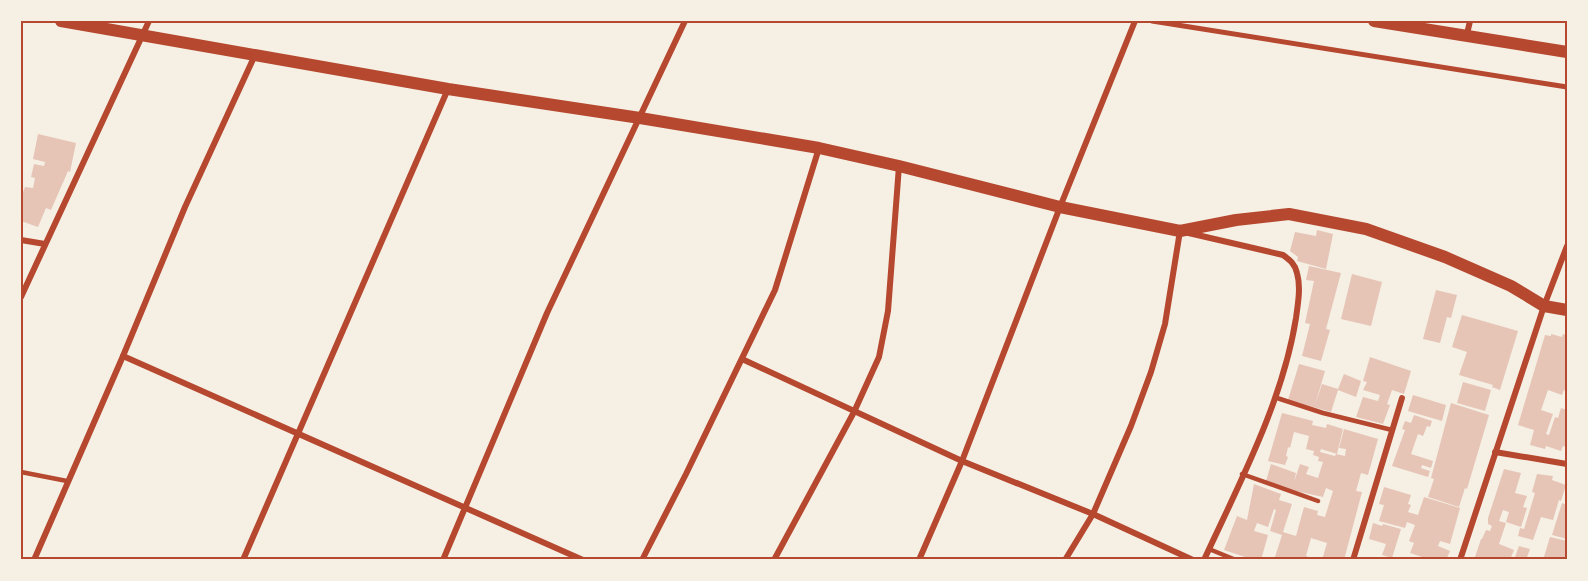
<svg xmlns="http://www.w3.org/2000/svg" width="1588" height="581" font-family="Barlow,sans-serif">
	<style>
		.building { fill: #e6c5b7 }
		.lines { fill: none; stroke-linecap: round; stroke-linejoin: round }
		.service { stroke: #b5482f; stroke-width: 4.5 }
		.pedestrian { stroke: #b5482f; stroke-width: 5 }
		.minor { stroke: #b5482f; stroke-width: 6 }
		.secondary { stroke: #b5482f; stroke-width: 12 }
		.neatline { fill: none; stroke: #b5482f; stroke-width: 2 }
	</style>
	<rect width="100%" height="100%" fill="#f6efe4"/>
	<!-- building -->
	<g class="building">
		<polygon points="38,134 76,143 70,172 68,171 51,210 46,208 38,227 21,221 21,197 25,187 33,188 35,178 31,177 34,164 44,166 45,162 33,159"/>
		<polygon points="1317,230 1333,234 1326,269 1297,261 1298,257 1290,251 1295,232 1316,236"/>
		<polygon points="1309,266 1341,273 1326,329 1330,330 1321,361 1302,356 1310,324 1305,323 1314,281 1306,280"/>
		<polygon points="1352,274 1382,282 1371,326 1341,319"/>
		<polygon points="1436,290 1457,295 1451,318 1447,317 1440,343 1423,339"/>
		<polygon points="1462,315 1518,331 1500,390 1492,387 1493,385 1459,375 1467,352 1452,347"/>
		<polygon points="1551,334 1562,337 1563,334 1567,335 1567,391 1564,390 1562,395 1548,390 1541,410 1553,414 1546,434 1549,435 1555,417 1558,418 1561,408 1567,410 1567,447 1563,446 1561,451 1546,446 1545,449 1530,445 1534,430 1518,425 1545,335 1551,336"/>
		<polygon points="1370,357 1411,371 1404,394 1392,390 1387,404 1390,405 1383,424 1356,417 1363,397 1378,401 1380,395 1363,390 1367,382 1363,381"/>
		<polygon points="1299,364 1325,371 1315,405 1322,384 1338,389 1344,374 1361,381 1356,397 1338,390 1331,412 1288,400"/>
		<polygon points="1463,382 1491,390 1485,411 1457,403"/>
		<polygon points="1413,395 1446,405 1442,421 1408,411"/>
		<polygon points="1451,403 1489,415 1467,489 1465,488 1459,507 1428,497 1434,479 1431,478"/>
		<polygon points="1282,413 1313,421 1312,425 1326,428 1327,424 1343,429 1337,454 1321,449 1320,452 1335,456 1336,454 1345,456 1346,449 1339,448 1344,429 1378,439 1368,475 1361,473 1356,491 1362,492 1344,560 1322,560 1327,543 1311,538 1306,556 1317,560 1274,560 1282,535 1270,531 1276,510 1274,509 1268,527 1257,523 1254,531 1268,535 1261,560 1254,560 1224,550 1237,516 1247,520 1254,484 1281,494 1279,500 1292,504 1283,532 1296,536 1304,507 1318,511 1317,515 1325,517 1333,491 1326,488 1323,497 1291,490 1266,481 1271,464 1296,473 1294,482 1300,464 1309,467 1306,474 1318,478 1323,462 1318,461 1319,457 1313,455 1314,451 1306,449 1309,436 1294,432 1290,448 1288,447 1286,456 1288,457 1285,465 1268,461"/>
		<polygon points="1414,415 1432,421 1430,427 1427,426 1423,436 1418,434 1411,454 1433,461 1431,468 1422,465 1421,468 1430,471 1428,477 1392,466 1405,430 1402,429 1405,421 1411,423"/>
		<polygon points="1504,469 1521,473 1515,493 1527,496 1523,507 1527,508 1521,527 1506,522 1509,512 1503,510 1499,521 1506,523 1499,544 1514,550 1510,560 1474,560 1481,539 1482,539 1486,530 1490,531 1492,526 1488,524 1488,518"/>
		<polygon points="1537,474 1553,476 1552,480 1566,485 1561,501 1559,500 1553,520 1541,517 1533,540 1518,536 1520,528 1524,529 1535,493 1532,492"/>
		<polygon points="1384,487 1411,495 1408,504 1411,505 1408,512 1418,515 1424,497 1460,508 1450,544 1440,541 1438,546 1450,551 1446,560 1431,560 1410,553 1414,543 1409,541 1415,525 1407,522 1405,528 1379,521 1384,505 1379,504"/>
		<polygon points="1562,503 1567,505 1567,539 1552,535"/>
		<polygon points="1373,523 1382,526 1383,524 1401,529 1392,558 1382,555 1386,544 1369,539"/>
		<polygon points="1550,537 1567,541 1567,560 1543,560"/>
		<polygon points="1519,546 1530,549 1526,560 1514,560"/>
	</g>
	<g class="lines">
		<!-- service -->
		<g class="service">
			<polyline points="1277,398 1323,413 1392,430"/>
			<polyline points="21,472 67,481"/>
			<polyline points="1242,474 1318,501"/>
			<polyline points="1209,549 1236,560"/>
		</g>
		<!-- pedestrian -->
		<polyline class="pedestrian" points="1152,21 1567,87"/>
		<!-- minor -->
		<g class="minor">
			<polyline points="1467,34 1470,21"/>
			<polyline points="21,240 45,244"/>
			<polyline points="21,297 149,21"/>
			<polyline points="123,356 583,560"/>
			<polyline points="742,359 962,461 1093,514 1193,560"/>
			<polyline points="1495,452 1567,464"/>
			<polyline points="34,560 123,356 185,207 255,55"/>
			<polyline points="243,560 448,89"/>
			<polyline points="443,560 547,313 685,21"/>
			<polyline points="642,560 686,474 775,290 819,148"/>
			<polyline points="774,560 854,412 879,357 888,311 899,166"/>
			<polyline points="919,560 962,461 1060,207 1135,21"/>
			<path d="M1065,560L1093,514L1131,426L1151,372L1165,324L1180,231L1283,255C1290,260 1295,264 1297,273C1301,287 1298,303 1296,318C1283,401 1239,484 1204,560"/>
			<polyline points="1353,560 1402,398"/>
			<polyline points="1460,560 1544,306 1567,246"/>
		</g>
		<!-- secondary -->
		<g class="secondary">
			<polyline points="61,21 448,89 640,118 819,148 899,166 1060,207 1180,231 1236,220 1289,214 1366,229 1445,257 1511,286 1544,306 1567,310"/>
			<polyline points="1374,21 1567,52"/>
		</g>
	</g>
	<!-- border -->
	<rect width="1588" height="581" fill="none" stroke="#f6efe4" stroke-width="45"/>
	<rect x="22" y="22" width="1544" height="536" class="neatline"/>
</svg>
